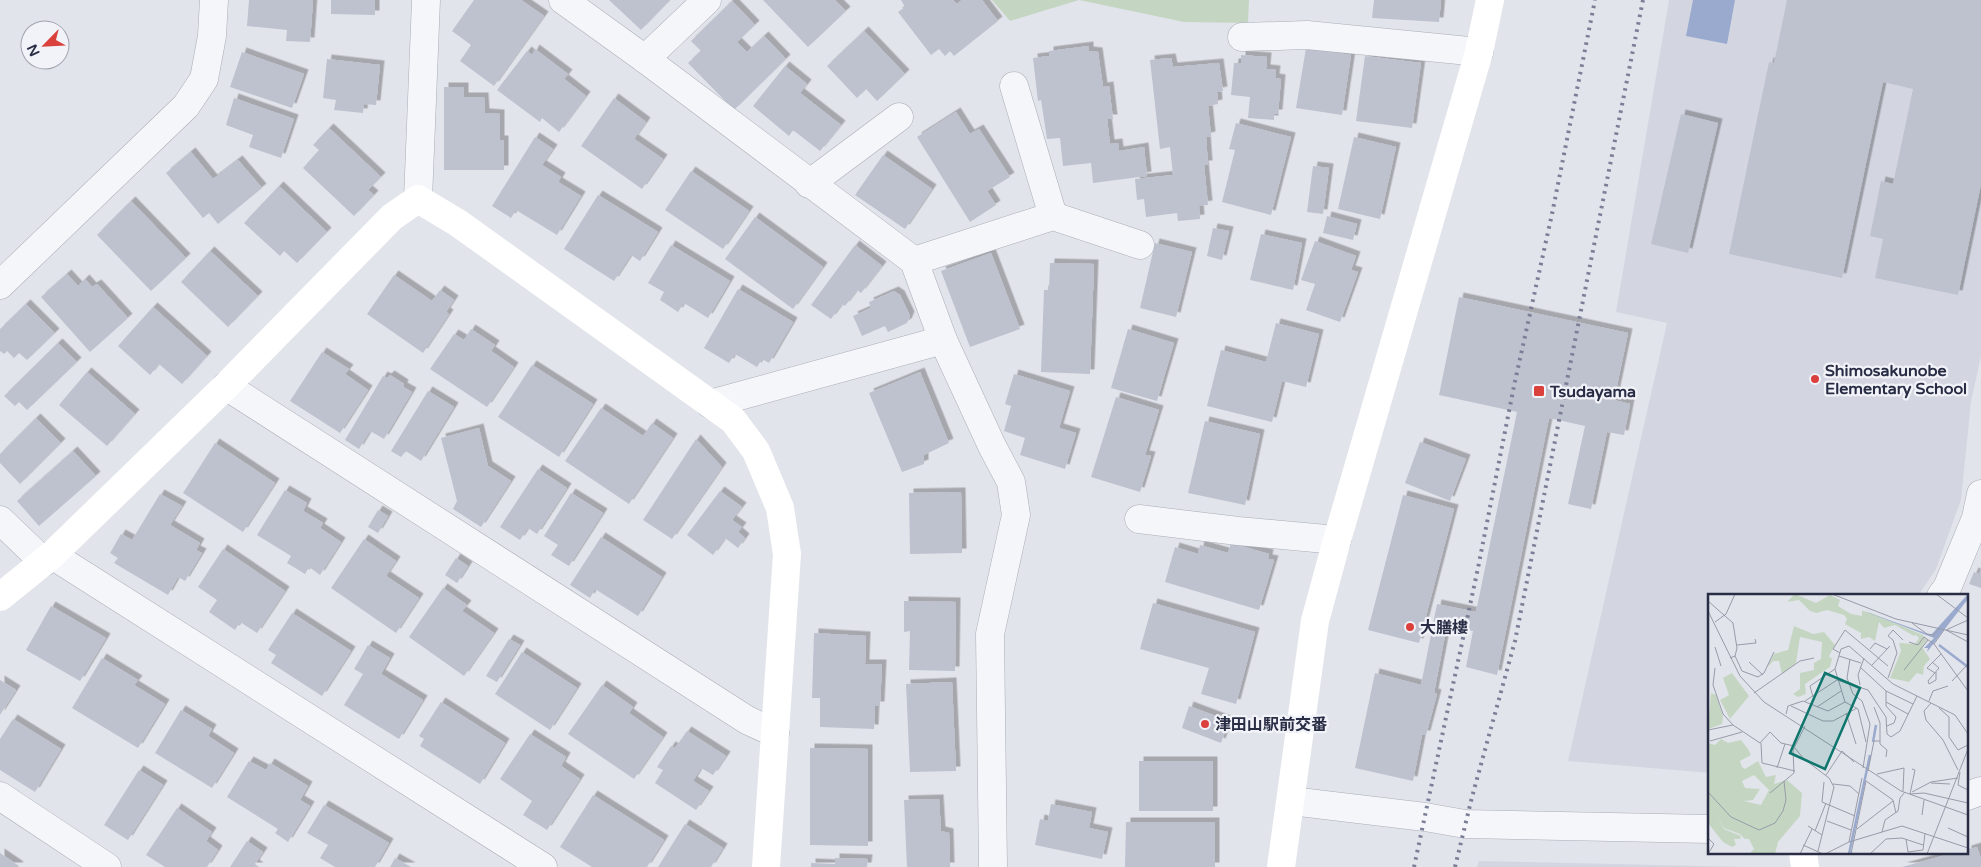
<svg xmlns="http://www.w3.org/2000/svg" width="1981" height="867" font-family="'Varela Round','Noto Sans JP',sans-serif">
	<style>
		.built { fill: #d3d6e1 }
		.green { fill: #c4d6c2 }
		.water { fill: #9aaace }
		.building { fill: #bec2cf; filter: url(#shadow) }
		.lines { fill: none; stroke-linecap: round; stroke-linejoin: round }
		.street-casing { stroke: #aaadb9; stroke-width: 29 }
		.street { stroke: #f5f6f9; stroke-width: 28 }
		.secondary { stroke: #fff; stroke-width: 28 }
		.rail { stroke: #7a7f97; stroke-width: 4; stroke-dasharray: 2.5 5; stroke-linecap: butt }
		.poi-dot { fill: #da413d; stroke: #f2f3f8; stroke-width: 2 }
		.labels { text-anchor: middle; stroke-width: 4.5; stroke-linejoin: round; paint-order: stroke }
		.poi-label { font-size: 16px; font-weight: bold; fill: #282d45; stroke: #f2f3f8; text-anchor: start }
		.inset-river { fill: none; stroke: #9aaace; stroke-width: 2.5 }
		.inset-road { fill: none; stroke: #989ba9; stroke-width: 1 }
		.view { fill: #0f766e; fill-opacity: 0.15; stroke: #0f766e; stroke-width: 2.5 }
		.inset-edge { fill: none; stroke: #282d45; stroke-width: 2.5 }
	</style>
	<defs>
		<filter id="shadow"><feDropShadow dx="4.5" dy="-4.5" stdDeviation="0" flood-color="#0004"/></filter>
	</defs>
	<rect width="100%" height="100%" fill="#e2e4eb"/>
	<!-- built -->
	<g class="built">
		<polygon points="1669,0 1981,0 1981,356 1971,402 1961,500 1936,569 1918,596 1710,596 1710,773 1568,761 1667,323 1616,312"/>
		<polygon points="1479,861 1748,867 1477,867"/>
	</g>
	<!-- green -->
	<polygon class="green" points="992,0 1249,0 1248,23 1184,22 1079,0 1010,21"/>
	<!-- water -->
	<polygon class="water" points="1693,0 1735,0 1727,44 1686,36"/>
	<!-- building -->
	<g class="building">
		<polygon points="249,0 313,0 310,42 286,41 287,30 247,26"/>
		<polygon points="331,0 375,0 375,15 331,14"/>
		<polygon points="474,0 521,0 544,16 494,86 460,61 471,45 452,31"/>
		<polygon points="609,0 670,0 641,30"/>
		<polygon points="763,0 835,0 846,11 808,47"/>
		<polygon points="901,0 953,0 957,4 962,0 982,0 998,21 954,56 950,51 945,56 939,49 931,55 898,12 905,7"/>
		<polygon points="1374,0 1441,0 1439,22 1372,18"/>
		<polygon points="1787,0 1981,0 1981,184 1958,295 1875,278 1883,239 1870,236 1881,181 1893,184 1913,89 1883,82 1842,278 1729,254 1769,62 1774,63"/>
		<polygon points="732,1 755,25 737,42 747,52 764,36 786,59 734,110 688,63 701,51 691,41"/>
		<polygon points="864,31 905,74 877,101 866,89 857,98 827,66"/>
		<polygon points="1089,46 1089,51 1098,52 1103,87 1109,86 1113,119 1107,119 1110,144 1118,143 1119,151 1144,147 1147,176 1093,183 1091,163 1063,166 1060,138 1047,139 1041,100 1038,101 1033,58 1049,56 1049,51"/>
		<polygon points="1306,48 1351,55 1342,115 1296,108"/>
		<polygon points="535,49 568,74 564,79 586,96 559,132 542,118 540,122 497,90 527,51 532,55"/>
		<polygon points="242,52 304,74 292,108 230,87"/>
		<polygon points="1241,55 1267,57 1266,69 1276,70 1275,78 1281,79 1278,114 1274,114 1274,120 1248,118 1250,97 1231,95 1234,63 1241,63"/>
		<polygon points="1365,56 1421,63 1412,128 1356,121"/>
		<polygon points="1171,58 1173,67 1219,63 1223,91 1217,92 1218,104 1208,106 1211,136 1206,137 1208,165 1204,165 1208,205 1199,206 1200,219 1178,221 1177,213 1146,217 1144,199 1137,200 1135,179 1173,175 1170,147 1160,149 1150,60"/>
		<polygon points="327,59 380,65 376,105 364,104 363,113 334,110 336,100 323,98"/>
		<polygon points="785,66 807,84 800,93 841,125 820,151 793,130 789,136 753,106"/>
		<polygon points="444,87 464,87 464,97 484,97 485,113 500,114 500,140 504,140 504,170 444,170"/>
		<polygon points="234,98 294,119 281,158 249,147 253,135 226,125"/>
		<polygon points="614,98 646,122 634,139 663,159 642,189 581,146"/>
		<polygon points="956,112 970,134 979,129 1010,177 987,191 996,205 970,222 917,137"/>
		<polygon points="1681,114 1718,123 1688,253 1651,244"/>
		<polygon points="1236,123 1291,137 1271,215 1222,202 1235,150 1229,149"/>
		<polygon points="329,128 381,177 368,190 374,195 354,216 303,168 319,150 313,145"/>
		<polygon points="535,137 553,149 542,165 561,177 558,182 581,196 557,235 516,210 511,218 492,206"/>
		<polygon points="1354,137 1396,147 1380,219 1338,209"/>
		<polygon points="191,152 213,179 238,160 262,188 218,224 209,213 203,218 166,173"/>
		<polygon points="883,155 932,189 905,229 855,195"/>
		<polygon points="1313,166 1329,168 1323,214 1307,212"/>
		<polygon points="691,171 749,211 723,249 665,210"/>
		<polygon points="279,186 327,232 297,263 284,251 280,256 244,223"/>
		<polygon points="598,195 658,232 640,261 631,255 614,281 564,249"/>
		<polygon points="131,201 186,258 151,291 97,235"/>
		<polygon points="1327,216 1357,224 1353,240 1323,233"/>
		<polygon points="755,217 823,267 793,309 725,259"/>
		<polygon points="1213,228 1229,231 1222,260 1207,256"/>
		<polygon points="1261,234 1302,243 1293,290 1250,280"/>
		<polygon points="1315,241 1356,256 1351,270 1358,272 1340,322 1306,310 1315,284 1301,280"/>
		<polygon points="1155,243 1192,252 1176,317 1140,308"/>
		<polygon points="671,245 730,281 708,318 684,303 678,312 660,300 664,292 648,283"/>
		<polygon points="855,245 882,266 861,293 857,290 845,306 842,304 831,319 811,305"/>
		<polygon points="210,251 258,296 228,327 181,282"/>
		<polygon points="991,253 1020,329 970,347 941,271"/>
		<polygon points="1050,263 1094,264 1090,374 1041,372 1044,290 1049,290"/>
		<polygon points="67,274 78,286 85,279 92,287 97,284 128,318 90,352 41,297"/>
		<polygon points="394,275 432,301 440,290 454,300 446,312 449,314 423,353 367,314"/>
		<polygon points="738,289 793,322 769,363 762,359 757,367 735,354 729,363 704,348"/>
		<polygon points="894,291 900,295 910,316 907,323 888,332 885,326 862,336 853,316 871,308 869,302"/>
		<polygon points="1459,297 1628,333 1614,400 1630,404 1624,435 1607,432 1591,509 1568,504 1585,426 1549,418 1497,675 1466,667 1473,631 1447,625 1434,693 1437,694 1426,735 1422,735 1413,781 1355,768 1375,673 1421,685 1437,604 1476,612 1517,412 1439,395"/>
		<polygon points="26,304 55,333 27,360 19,353 14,358 7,351 4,354 0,351 0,329"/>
		<polygon points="153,307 207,356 182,384 159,364 150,375 118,346"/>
		<polygon points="1276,323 1319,334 1306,387 1282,381 1272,422 1207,406 1221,350 1266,362"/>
		<polygon points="471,329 495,345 491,351 514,367 487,407 430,369 454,334 464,340"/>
		<polygon points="1128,329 1174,343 1157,401 1111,388"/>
		<polygon points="58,343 77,362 27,410 19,402 15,406 4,396"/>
		<polygon points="322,352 349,369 345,374 368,390 340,433 290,401"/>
		<polygon points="532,365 593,404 559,457 498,417"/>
		<polygon points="87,372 135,414 107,446 59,405"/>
		<polygon points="920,372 949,443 924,455 924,464 902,472 869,393"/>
		<polygon points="1014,374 1070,391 1059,428 1076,433 1065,469 1020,455 1025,438 1004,431 1011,406 1005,404"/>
		<polygon points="390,375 404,384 403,387 412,392 384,439 370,431 359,449 345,440 383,376 387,378"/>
		<polygon points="428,391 454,407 421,461 406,451 401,457 391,451"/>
		<polygon points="1116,397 1159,410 1145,455 1151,456 1140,492 1091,477"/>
		<polygon points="601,408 643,436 652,423 673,438 629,504 565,461"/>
		<polygon points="36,418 61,443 20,484 0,463 0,454"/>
		<polygon points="1205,421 1260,434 1245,505 1188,493"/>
		<polygon points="479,428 488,466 511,481 481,527 453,509 457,501 441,438"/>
		<polygon points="696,439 722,467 672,539 643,520"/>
		<polygon points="1420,442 1466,459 1450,501 1405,483"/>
		<polygon points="215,443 275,483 243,532 183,493"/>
		<polygon points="73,451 96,476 39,526 17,501"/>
		<polygon points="538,469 567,488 537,534 528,528 520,540 500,527"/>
		<polygon points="285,490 307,503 303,511 323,523 320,528 341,542 320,575 309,567 305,574 287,563 291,556 257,535"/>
		<polygon points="720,491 742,507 732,520 742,527 738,532 745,538 738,548 725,538 713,555 687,535"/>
		<polygon points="961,492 962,553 910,554 909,493"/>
		<polygon points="571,493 603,513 569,566 551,555 558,545 544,536"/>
		<polygon points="160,494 182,506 170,525 200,543 196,550 202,553 185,581 178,577 168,595 114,563 118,558 110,553 121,534 132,540"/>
		<polygon points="1403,495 1454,509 1419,643 1368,630"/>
		<polygon points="378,510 388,516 378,533 368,527"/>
		<polygon points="601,537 662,577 638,616 595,589 590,598 570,585"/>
		<polygon points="364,539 396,561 386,576 419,598 396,633 331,588"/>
		<polygon points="1231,543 1269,554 1268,559 1274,560 1259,610 1165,582 1175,547 1198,554 1200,545 1228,553"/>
		<polygon points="223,549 285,591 257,633 240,622 235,630 209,612 217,600 198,587"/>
		<polygon points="456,558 468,566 457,583 445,575"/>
		<polygon points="1981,569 1981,588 1969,584 1974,572 1979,574"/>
		<polygon points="443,588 467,605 462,611 494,633 464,676 409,637"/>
		<polygon points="904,601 956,602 955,671 909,670 910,631 904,632"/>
		<polygon points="1153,603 1255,632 1236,704 1201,694 1209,668 1140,649"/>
		<polygon points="51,606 106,638 80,681 26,650"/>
		<polygon points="292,613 351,651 322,696 271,663 276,655 268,650"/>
		<polygon points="814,633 866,636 865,664 882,664 880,706 875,706 874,729 820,727 820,698 812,698"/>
		<polygon points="509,639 520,645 497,682 486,676"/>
		<polygon points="368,645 390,658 381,674 423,700 399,739 344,705 363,674 354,669"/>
		<polygon points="522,652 577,688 550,730 495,694"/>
		<polygon points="102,658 138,680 134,685 165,704 138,748 72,708"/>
		<polygon points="0,680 16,690 0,715"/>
		<polygon points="952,682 956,771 910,772 906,684"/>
		<polygon points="602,685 633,707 629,713 663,737 634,779 568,734"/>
		<polygon points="441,702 505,743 480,784 420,746 424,739 419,736"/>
		<polygon points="1189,706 1229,721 1221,743 1182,728"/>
		<polygon points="181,710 212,729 208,736 234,753 212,788 155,753"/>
		<polygon points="13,719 61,749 35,792 0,770 0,739"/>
		<polygon points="687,731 726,756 713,775 701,768 693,781 709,791 696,810 655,783 663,770 657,767 671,746 675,748"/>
		<polygon points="530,734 566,757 561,766 580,779 547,830 523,815 532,801 500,779"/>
		<polygon points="810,748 868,749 868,846 810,845"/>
		<polygon points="249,761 266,770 270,763 308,786 300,800 310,806 288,842 275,833 278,829 227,797"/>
		<rect x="1139" y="761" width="74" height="50"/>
		<polygon points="139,770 163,785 128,840 104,825"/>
		<polygon points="593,795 664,840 647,867 592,867 560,847"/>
		<polygon points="939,799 941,831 949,833 950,867 907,867 904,800"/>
		<polygon points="1051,804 1092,812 1089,828 1108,832 1102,859 1035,845 1040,819 1048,821"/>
		<polygon points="324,805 389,843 375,867 335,867 320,858 328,845 307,833"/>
		<polygon points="177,808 212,832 206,841 218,850 207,867 165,867 146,855"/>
		<polygon points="1126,822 1215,822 1215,867 1125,867"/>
		<polygon points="685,824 723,848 711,867 658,867"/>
		<polygon points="247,841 263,852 255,864 259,867 230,867"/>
		<polygon points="1977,847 1981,859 1981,867 1902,867 1953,853 1967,853 1967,850"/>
		<polygon points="0,853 19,866 18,867 0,867"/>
		<polygon points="395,858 411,867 390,867"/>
		<polygon points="835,858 868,859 867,867 811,867 811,863 835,864"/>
	</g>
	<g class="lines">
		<!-- street casing -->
		<g class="street-casing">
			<g id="street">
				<polyline points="563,0 645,59 914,261 943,340 992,446 1011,482 1016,515 990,634 993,867"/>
				<polyline points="1242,37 1307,35 1479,52"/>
				<polyline points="645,59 707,0"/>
				<polyline points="1014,86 1053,216"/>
				<polyline points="809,184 899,117"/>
				<polyline points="418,199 426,0"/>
				<polyline points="914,261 1053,216 1140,245"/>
				<polyline points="0,285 186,106 204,79 212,36 214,0"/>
				<polyline points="226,386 747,720 775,733"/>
				<polyline points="710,404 943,340"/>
				<polyline points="1139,519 1238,531 1337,540"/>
				<polyline points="0,520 44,562"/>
				<polyline points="52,555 543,867"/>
				<polyline points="1941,596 1947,588 1976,518 1981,494"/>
				<polyline points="0,796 107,867"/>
				<polyline points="1967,796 1981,791"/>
				<polyline points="1291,801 1425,817 1465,824 1710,829"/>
			</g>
		</g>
		<!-- street -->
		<use href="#street" class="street"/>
		<!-- secondary -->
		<g class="secondary">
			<polyline points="0,597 52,555 226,386 392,217 418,199 458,223 733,420 756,451 780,508 787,554 766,867"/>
			<polyline points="1803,853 1805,867"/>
			<polyline points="1281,867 1315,621 1337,540 1479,52 1490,0"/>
		</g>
		<!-- rail -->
		<g class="rail">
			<polyline points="1414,867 1478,568 1514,386 1552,214 1595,0"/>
			<polyline points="1455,867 1472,797 1515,641 1643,0"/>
		</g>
	</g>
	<!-- markers -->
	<g class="poi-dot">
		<circle cx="1815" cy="379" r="5"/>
		<rect x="1533" y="385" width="12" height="12" rx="2.5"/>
		<circle cx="1410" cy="627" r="5"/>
		<circle cx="1205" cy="724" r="5"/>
	</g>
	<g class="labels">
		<!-- poi labels -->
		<g class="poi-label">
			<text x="1825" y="376">Shimosakunobe<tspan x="1825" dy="18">Elementary School</tspan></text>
			<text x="1550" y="397">Tsudayama</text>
			<text x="1420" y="633">大膳樓</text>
			<text x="1215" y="730">津田山駅前交番</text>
		</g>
	</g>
	<!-- overview -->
	<g transform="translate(1708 594)">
		<rect width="260" height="260" fill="#e2e4eb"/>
		<path d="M87,0L108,9L122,1L132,6L130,12L143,20L154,22V17L163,19L215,41L219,46L214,53L222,65L216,72L215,81L209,79L201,88L182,84L193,57L191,49L207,50L211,44L208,41L206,42L187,31L176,34L171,28L167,47L161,43L153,45V39L137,30L139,25L136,21L119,16L109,19L102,17L91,6L79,8ZM86,32L105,40L116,38L127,51L121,62L124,65L122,73L97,90L98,100L90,103L85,100L92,95V79L106,76V69L113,65L114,48L92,43L88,69L74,80L71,67H65L59,74L66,60L80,56ZM24,79L41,102L22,125L12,106L21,101L15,84ZM3,99L8,101L15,122L14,130L0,135ZM13,145L20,149L33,146L40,155L43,161L32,167L34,173L37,175L50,167L58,183L68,181L66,190L79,186L94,199L92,222L70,248L67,260H41L46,255L41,245H37L32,240L16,234L9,223L16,235L33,242L32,245H26L28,251L24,253L15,248L0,229V149L7,151ZM46,181L61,196L53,211L36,207L45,206L52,195L37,194L34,187Z" fill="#c4d6c2" fill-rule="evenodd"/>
		<path d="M260,0V5L219,58L220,54H216L226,44L153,16L223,41Z" fill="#9aaace"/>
		<path class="inset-river" d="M231,51L260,73M165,148L168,131M141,260L162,161"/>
		<path class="inset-road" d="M124,0L188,25L260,41M228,0L260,24M0,7L25,29L29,54L27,62L22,64M0,17L32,82L56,108L193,197L260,221M260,26L238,36L260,48M7,28L18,20L27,0M204,29L219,40L226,41L231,35M236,36L226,50L260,97M201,48L210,51L216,43L226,50M29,51L48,49L47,45M7,53L13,72M162,55L167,49L179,55M132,59L125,55L137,36L180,72M27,62L34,77L50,83L56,79L66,58M131,62L153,69M142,65L139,84L145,100L154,107L162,130L155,174M41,68L55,81M224,68L231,74L220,87L221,90L228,86V78M164,71L182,52M152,73L178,97L205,110M7,74L5,91L15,120L25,131L52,149L62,138L73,149L86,152M196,76L220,46M227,79L219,74L233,60M180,84L189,59L185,46L180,42L185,36L195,46M129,86L160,96L178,123L179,140L183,143L192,137L209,102M244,87L260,70M152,91L150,81L156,64M178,97V112L188,123L186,129L179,132M46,99L92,67L106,64M105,103L102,92L127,75M97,107L129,86M221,107L225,97L240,92M137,108L150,115L158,148M178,108L200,120M223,109L216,117L218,126L235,146L250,176M83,112L115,127H125L149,114M109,113L133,97M166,113L172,129V150L179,156L178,163M231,114L241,123V143L250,156L260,151M138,119L148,150M78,120L80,112L95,107L120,117L137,108L127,75L133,55L141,52L185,90L247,121L260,140M0,136L25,131M2,147L34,138M53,149L54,169L87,177M86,153L96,165L121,184L126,193L110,257M69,174L77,150M160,177L166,147H172M252,178L250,191L260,196M169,180L196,174L195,197M118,181L134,157L146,168M158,187L185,206L188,219M116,188L114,208L147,222M223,189L242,190M125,190L142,192L151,200M0,198L23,223L51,236L67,229L75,217L78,206L76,187M204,198L223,188L250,184M62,199L86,179L85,156L97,132M202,200L216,199L260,209M202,200L207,176L204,175M214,221L216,206M119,227L143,236M100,232L114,241M240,234L260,243M149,235L185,207M107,237L118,209M174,238L177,226L190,217L192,204L197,198M0,244L6,250L0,260M198,245L200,258L215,256L217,239M141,248L154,184M95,251L115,260M92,260L104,235M117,260L141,248L194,232L260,254M143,260L158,187M162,260L178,245L194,244L215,251M219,260L260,155"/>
		<path class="view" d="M117,79L152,94L117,175L82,159Z"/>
		<rect width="260" height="260" class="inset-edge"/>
	</g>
	<!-- north arrow -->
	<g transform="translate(45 45) rotate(246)"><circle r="24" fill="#f2f3f8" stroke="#a1a4b0"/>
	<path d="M0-4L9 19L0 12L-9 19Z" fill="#da413d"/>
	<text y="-8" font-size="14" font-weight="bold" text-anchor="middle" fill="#282d45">N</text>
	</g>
</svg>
